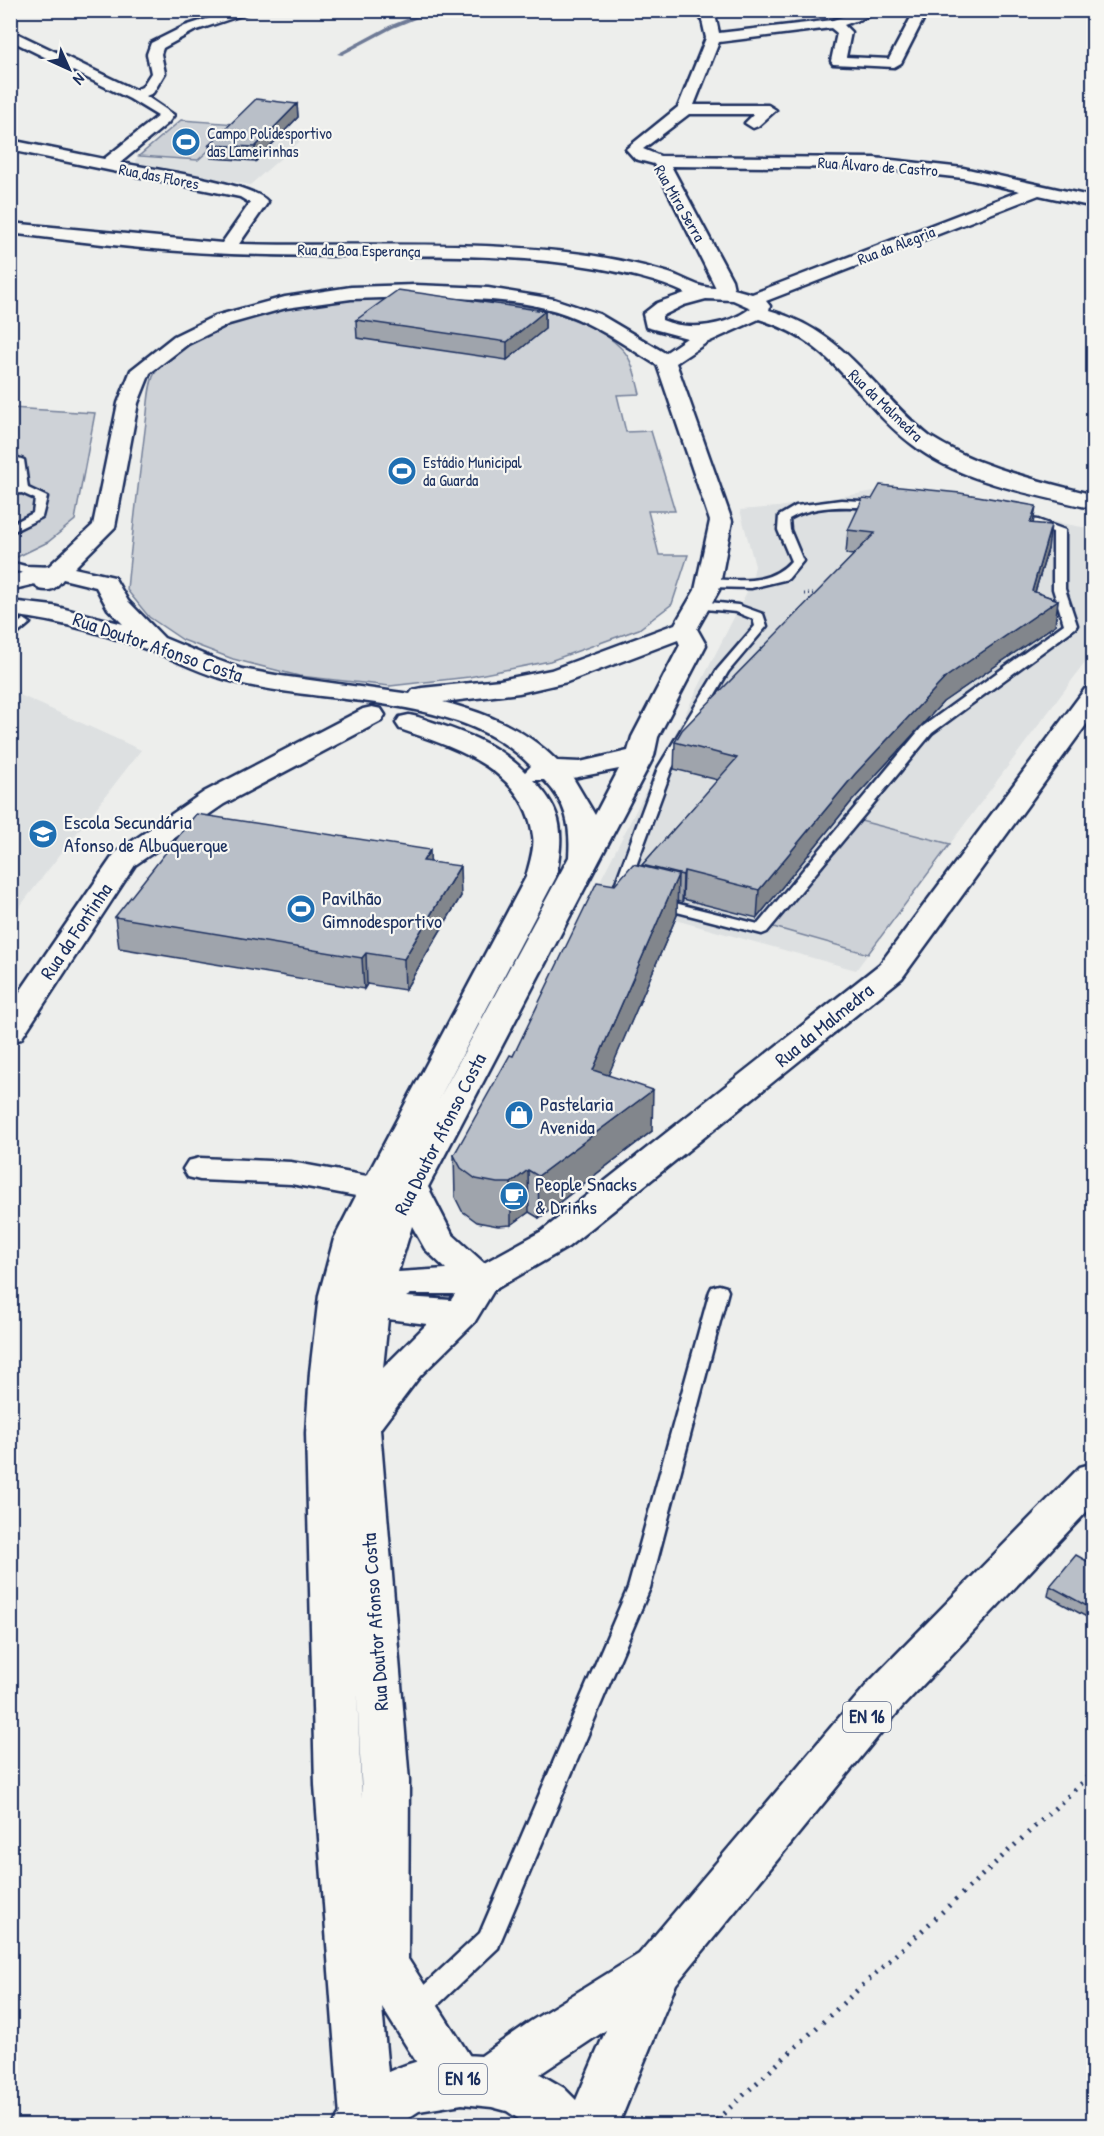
<svg xmlns="http://www.w3.org/2000/svg" width="1104" height="2136" font-family="'Patrick Hand',sans-serif">
	<style>
		.built { fill: #dde0e1 }
		.green { fill: #ced2d7; stroke: #74809a; stroke-width: 1.5 }
		.lines { fill: none; stroke-linecap: round; stroke-linejoin: round }
		.stream { fill: #6e7a96; fill-rule: evenodd }
		.lane-casing { stroke: #1b2f5e; stroke-width: 5 }
		.street-casing { stroke: #1b2f5e; stroke-width: 5 }
		.primary-casing { stroke: #1b2f5e; stroke-width: 5 }
		.path-far1 { stroke: #1b2f5e; stroke-width: 3; stroke-dasharray: 1 3; stroke-linecap: butt }
		.path { stroke: #1b2f5e; stroke-width: 5; stroke-dasharray: 2 7; stroke-linecap: butt }
		.lane { fill: #f6f6f2; fill-rule: evenodd }
		.street { fill: #f6f6f2; fill-rule: evenodd }
		.primary { fill: #f6f6f2; fill-rule: evenodd }
		.wall { fill: #9fa4ac; stroke: #1b2f5e; stroke-width: 1.5 }
		.shaded-wall { fill: #82868c; stroke: #1b2f5e; stroke-width: 1.5 }
		.building { fill: #b9bfc8; stroke: #1b2f5e; stroke-width: 1.5 }
		.labels { text-anchor: middle; stroke-width: 4.5; stroke-linejoin: round; paint-order: stroke }
		.far-poi-label { font-size: 16px; fill: #1b2f5e; stroke: #f6f6f2; text-anchor: start }
		.far-street-label { font-size: 16px; fill: #1b2f5e; stroke: #f6f6f2 }
		.shield { fill: #f6f6f2; stroke: #5d6b8a; stroke-width: 1.5 }
		.shield-label { font-size: 18px; font-weight: bold; fill: #1b2f5e }
		.street-label { font-size: 20px; fill: #1b2f5e; stroke: #f6f6f2 }
		.poi-label { font-size: 20px; fill: #1b2f5e; stroke: #f6f6f2; text-anchor: start }
	</style>
	<rect width="100%" height="100%" fill="#edeeec"/>
	<filter id="ink" filterUnits="userSpaceOnUse"><feTurbulence type="fractalNoise" baseFrequency=".0167" numOctaves="2"/><feDisplacementMap in="SourceGraphic" scale="12" xChannelSelector="R" yChannelSelector="G"/><feConvolveMatrix kernelMatrix="1 2 1 2 8 2 1 2 1" color-interpolation-filters="sRGB"/></filter>
	<g filter="url(#ink)">
		<!-- built -->
		<g class="built">
			<polygon points="181,120 233,129 304,138 250,185 137,163 135,160 139,156"/>
			<polygon points="881,490 1093,529 1093,652 856,970 592,897 751,584 755,566 740,510 778,507"/>
			<polygon points="11,691 141,750 11,918 10,691"/>
		</g>
		<!-- green -->
		<g class="green">
			<polygon points="181,120 238,124 198,160 139,156"/>
			<path d="M416,296C477,300 576,303 621,348C633,359 636,379 640,394L617,395L626,432L651,431L675,511H648L659,555H688L672,604L639,629L550,661L469,677L390,686L299,676L233,659L183,640L149,617L127,590C132,534 139,478 146,422C148,409 148,383 155,373C203,308 343,299 416,296Z"/>
			<polygon points="10,408 95,413 75,520 48,542 11,560"/>
			<polygon points="857,820 950,844 868,954 770,926"/>
		</g>
		<g class="lines">
			<!-- stream -->
			<polygon class="stream" points="429,10 437,10 393,28 342,55 337,54 389,26"/>
			<!-- lane casing -->
			<g class="lane-casing">
				<g id="lane">
					<polygon points="10,455 24,460 28,488 47,497 42,517 10,533 10,525 33,513 35,499 22,493 10,494 10,488 17,487"/>
					<path d="M841,500L883,502L889,505L883,508C851,507 817,503 789,519L790,530L803,561L788,579L751,588L708,587L702,583L708,579C739,580 769,586 791,561L778,530L779,516L796,506Z"/>
					<polygon points="1013,517 1038,520 1065,530 1065,589 1077,625 1075,628 932,733 767,932 762,934 650,905 648,902 655,898 758,924 922,727 1064,624 1053,589 1053,532 1033,525 1009,522 1007,520"/>
					<path d="M10,562L25,566L53,567L59,571C49,579 23,574 10,569Z"/>
					<polygon points="699,601 738,605 763,614 767,626 728,672 672,768 626,893 619,897 614,896 612,893 658,768 717,670 755,626 753,619 736,612 695,608 695,602"/>
					<polygon points="24,619 30,623 10,640 10,629"/>
					<polygon points="719,1285 726,1287 728,1291 650,1588 501,1940 498,1948 425,2017 416,2021 407,2017 403,2009 407,2001 480,1933 628,1588 710,1291 712,1287"/>
				</g>
			</g>
			<!-- street casing -->
			<g class="street-casing">
				<g id="street">
					<path d="M235,10H257L194,31L163,48L161,54L165,73L153,93L146,96L174,115L168,123L120,163C148,168 254,183 268,202L239,244C348,247 457,240 566,252C601,256 636,263 669,273C685,278 699,289 716,288L654,164L635,159L626,149L678,107L706,38L702,20L695,10H709L716,19L719,33L833,20L864,10H886L844,25L851,32L846,57L889,59L915,10H928L901,63L894,67L833,64L831,61L837,33L831,28L719,42L694,105H768L776,110L758,126L753,128L745,123L754,114H689L643,149L660,156L874,158L963,168L1094,197V207L1039,195L766,301L770,306L769,310C848,333 870,388 929,436C979,468 1037,480 1094,495V509C1034,494 962,483 913,445C853,400 839,344 759,319L706,343L676,363L732,521L719,590L697,629L706,645L658,737L654,756L428,1187L452,1234L484,1263L542,1231L880,964L1085,689L1094,687V714L902,978L568,1247L494,1290L474,1323L420,1376L380,1429L409,1781L408,1959L473,2061L481,2078L473,2095L455,2102L437,2095L382,2007L392,2117L389,2126H343L340,2117L315,1785L306,1433L310,1372L319,1295L334,1239L356,1196L291,1184L200,1180L188,1177L183,1169L188,1161L200,1158L291,1162L367,1176L526,877C529,865 535,848 533,836C525,769 453,747 400,729L396,723L400,717L409,715L418,717C458,731 495,741 525,772L531,766C458,690 319,707 224,679C204,674 184,664 165,656C114,637 64,621 10,615V601L53,606L123,624L108,609L96,587L63,579C55,589 51,592 39,589L35,584L10,590V576L49,566L93,525L118,403L131,370L174,336L215,316L285,297L351,287L415,285L488,288L554,299L599,314L665,353L687,338L646,327L643,314L657,303L685,293C658,280 628,274 598,268C489,249 378,258 268,255C182,254 96,244 10,233V223L222,243L250,203L240,197L10,150V140L104,159L158,116L130,99L10,40V30L135,90L142,87L151,73L147,54L151,43L185,26ZM671,166L874,168L963,178L1020,191L752,294L734,289L732,280ZM415,297C471,299 535,297 586,323C611,335 634,351 657,365L710,521L695,590L675,624L551,670L500,680L422,688L413,690L410,694L281,676L242,669L217,660L164,638L128,601L114,577L74,568L115,527L138,403L150,373L188,344L229,324L286,308L351,299ZM706,299L733,300L751,308C727,326 690,332 662,320V316L684,305ZM678,640L680,645L632,737L628,751L580,762L557,761C526,729 486,713 443,702L519,693L567,682ZM619,769L595,815L573,778ZM533,780H544C567,803 571,826 569,857L439,1099L556,877C563,835 565,812 533,780ZM412,1226L425,1249L446,1269L398,1272ZM411,1294H455L451,1300L406,1297ZM388,1319L427,1324L383,1368ZM357,1691L362,1798L361,1785Z"/>
					<polygon points="372,707 381,709 385,715 381,721 224,804 135,865 21,1039 10,1042 10,1006 115,853 204,792 363,709"/>
				</g>
			</g>
			<!-- primary casing -->
			<g class="primary-casing">
				<path id="primary" d="M1094,1463V1504L902,1707L676,1984L618,2126H529L507,2111L492,2107L462,2104L419,2111L396,2126H333C356,2072 427,2051 481,2056L531,2021L639,1954L870,1681L1080,1467ZM606,2030L576,2100L564,2088L540,2074Z"/>
			</g>
			<!-- path-far1 -->
			<polyline class="path-far1" points="804,594 820,594"/>
			<!-- path -->
			<g class="path">
				<polyline points="10,2119 18,2126"/>
				<polyline points="710,2126 1094,1772"/>
			</g>
			<!-- lane -->
			<use href="#lane" class="lane"/>
			<!-- street -->
			<use href="#street" class="street"/>
			<!-- primary -->
			<use href="#primary" class="primary"/>
		</g>
		<!-- wall -->
		<g class="wall">
			<polygon points="297,104 298,117 256,161 211,158 209,145"/>
			<polygon points="545,311 545,329 507,360 357,338 356,320"/>
			<polygon points="1033,523 1048,549 1035,592 1058,600 1055,625 943,702 852,801 757,918 683,899 682,903 677,901 677,915 608,1075 652,1131 539,1218 529,1212 511,1225 498,1226 477,1222 462,1211 455,1197 454,1155 615,885 642,866 642,865 718,780 674,769 675,742 854,555 846,554 848,530"/>
			<polygon points="431,862 461,896 405,990 367,984 364,989 119,948 115,917"/>
			<polygon points="1094,1565 1094,1621 1048,1596 1050,1586"/>
		</g>
		<!-- shaded-wall -->
		<g class="shaded-wall">
			<polygon points="297,104 298,117 256,161 255,147"/>
			<polygon points="545,311 545,329 507,360 507,342"/>
			<polygon points="1036,506 1032,530 1030,523"/>
			<polygon points="1051,525 1048,549 1028,615 1032,591"/>
			<polygon points="1058,600 1055,625 943,702 852,801 757,918 759,890 855,774 946,677"/>
			<polygon points="430,850 431,880 423,861"/>
			<polygon points="460,866 461,896 405,990 404,959"/>
			<polygon points="684,871 683,899 682,903 683,875"/>
			<polygon points="678,875 677,915 593,1111 593,1070"/>
			<polygon points="366,953 367,984 364,989 362,958"/>
			<polygon points="653,1090 652,1131 539,1218 538,1176"/>
			<polygon points="528,1170 529,1212 511,1225 511,1183"/>
		</g>
		<!-- building -->
		<g class="building">
			<polygon points="256,99 297,104 255,147 209,145"/>
			<polygon points="398,290 545,311 507,342 356,320"/>
			<polygon points="880,485 960,493 1036,506 1030,523 1051,525 1032,591 1058,600 946,677 855,774 759,890 684,871 683,875 642,865 737,758 675,742 682,730 875,533 848,530 863,498 872,499"/>
			<polygon points="196,814 430,850 423,861 460,866 404,959 366,953 362,958 115,917"/>
			<polygon points="633,864 678,875 593,1070 653,1090 538,1176 528,1170 511,1183 497,1183 476,1179 461,1168 454,1155 510,1055 513,1056 597,882 615,885"/>
			<polygon points="1076,1555 1094,1565 1094,1610 1050,1586"/>
		</g>
	</g>
	<!-- icons -->
	<defs>
		<g id="stadium-disc" transform="scale(1.5)"><circle r="9.5" fill="#1f6fb2" stroke="#f6f6f2"/><path d="M0-5a6.5 5 0 1 0 0 10a6.5 5 0 1 0 0-10ZM-3.5-1.8h7v3.6h-7Z" fill="#fff"/></g>
		<g id="school-disc" transform="scale(1.5)"><circle r="9.5" fill="#1f6fb2" stroke="#f6f6f2"/><path d="M0-5L7-2L0 1L-7-2ZM-4 1L0 2.5L4 1V4Q0 6-4 4Z" fill="#fff"/></g>
		<g id="shop-disc" transform="scale(1.5)"><circle r="9.5" fill="#1f6fb2" stroke="#f6f6f2"/><path d="M-5-2.5h2.3a2.7 3.5 0 0 1 5.4 0H5L5.5 6h-11ZM-1.5-2.5h3a1.5 2.3 0 0 0-3 0Z" fill="#fff"/></g>
		<g id="cafe-disc" transform="scale(1.5)"><circle r="9.5" fill="#1f6fb2" stroke="#f6f6f2"/><path d="M-5.5-4.5H6V0H3Q3 3.5 0 3.5H-2.5Q-5.5 3.5-5.5 0ZM3-3.2v2h1.7v-2ZM-6 4.5H4V6H-6Z" fill="#fff"/></g>
	</defs>
	<g fill-rule="evenodd">
		<use href="#stadium-disc" x="186" y="142"/>
		<use href="#stadium-disc" x="402" y="471"/>
		<use href="#school-disc" x="43" y="834"/>
		<use href="#stadium-disc" x="301" y="909"/>
		<use href="#shop-disc" x="519" y="1115"/>
		<use href="#cafe-disc" x="514" y="1196"/>
	</g>
	<g class="labels">
		<!-- far-poi labels -->
		<g class="far-poi-label">
			<text x="207" y="139">Campo Polidesportivo<tspan x="207" dy="18">das Lameirinhas</tspan></text>
			<text x="423" y="468">Estádio Municipal<tspan x="423" dy="18">da Guarda</tspan></text>
		</g>
		<!-- far-street labels -->
		<g class="far-street-label">
			<text transform="translate(878 166) rotate(4)" y="6">Rua Álvaro de Castro</text>
			<text transform="translate(159 176) rotate(11)" y="6">Rua das Flores</text>
			<text transform="translate(680 203) rotate(60)" y="6">Rua Mira Serra</text>
			<text transform="translate(896 245) rotate(-21)" y="6">Rua da Alegria</text>
			<text transform="translate(359 250) rotate(1)" y="6">Rua da Boa Esperança</text>
			<text transform="translate(886 405) rotate(44)" y="6">Rua da Malmedra</text>
		</g>
		<!-- shield labels -->
		<g class="shield">
			<rect x="843" y="1702" width="48" height="30" rx="4.5"/>
			<rect x="439" y="2064" width="48" height="30" rx="4.5"/>
		</g>
		<g class="shield-label">
			<text x="867" y="1723">EN 16</text>
			<text x="463" y="2085">EN 16</text>
		</g>
		<!-- street labels -->
		<g class="street-label">
			<text transform="translate(158 647) rotate(19)" y="7">Rua Doutor Afonso Costa</text>
			<text transform="translate(76 931) rotate(-56)" y="7">Rua da Fontinha</text>
			<text transform="translate(824 1025) rotate(-39)" y="7">Rua da Malmedra</text>
			<text transform="translate(440 1134) rotate(-63)" y="7">Rua Doutor Afonso Costa</text>
			<text transform="translate(375 1622) rotate(-94)" y="7">Rua Doutor Afonso Costa</text>
		</g>
		<!-- poi labels -->
		<g class="poi-label">
			<text x="64" y="829">Escola Secundária<tspan x="64" dy="23">Afonso de Albuquerque</tspan></text>
			<text x="322" y="905">Pavilhão<tspan x="322" dy="23">Gimnodesportivo</tspan></text>
			<text x="540" y="1111">Pastelaria<tspan x="540" dy="23">Avenida</tspan></text>
			<text x="535" y="1191">People Snacks<tspan x="535" dy="23">&amp; Drinks</tspan></text>
		</g>
	</g>
	<!-- margin -->
	<rect width="1104" height="2136" fill="none" stroke="#f6f6f2" stroke-width="36"/>
	<rect x="18" y="18" width="1068" height="2100" fill="none" stroke="#1b2f5e" stroke-width="2" filter="url(#ink)"/>
	<!-- north arrow -->
	<g transform="translate(69 69) rotate(135)" stroke="#f6f6f2" stroke-width="4.5" paint-order="stroke">
	<path d="M0-4.5L10 22L0 15L-10 22Z" fill="#1b2f5e"/>
	<text y="-9" font-size="16" font-weight="bold" text-anchor="middle" fill="#1b2f5e">N</text>
	</g>
</svg>
